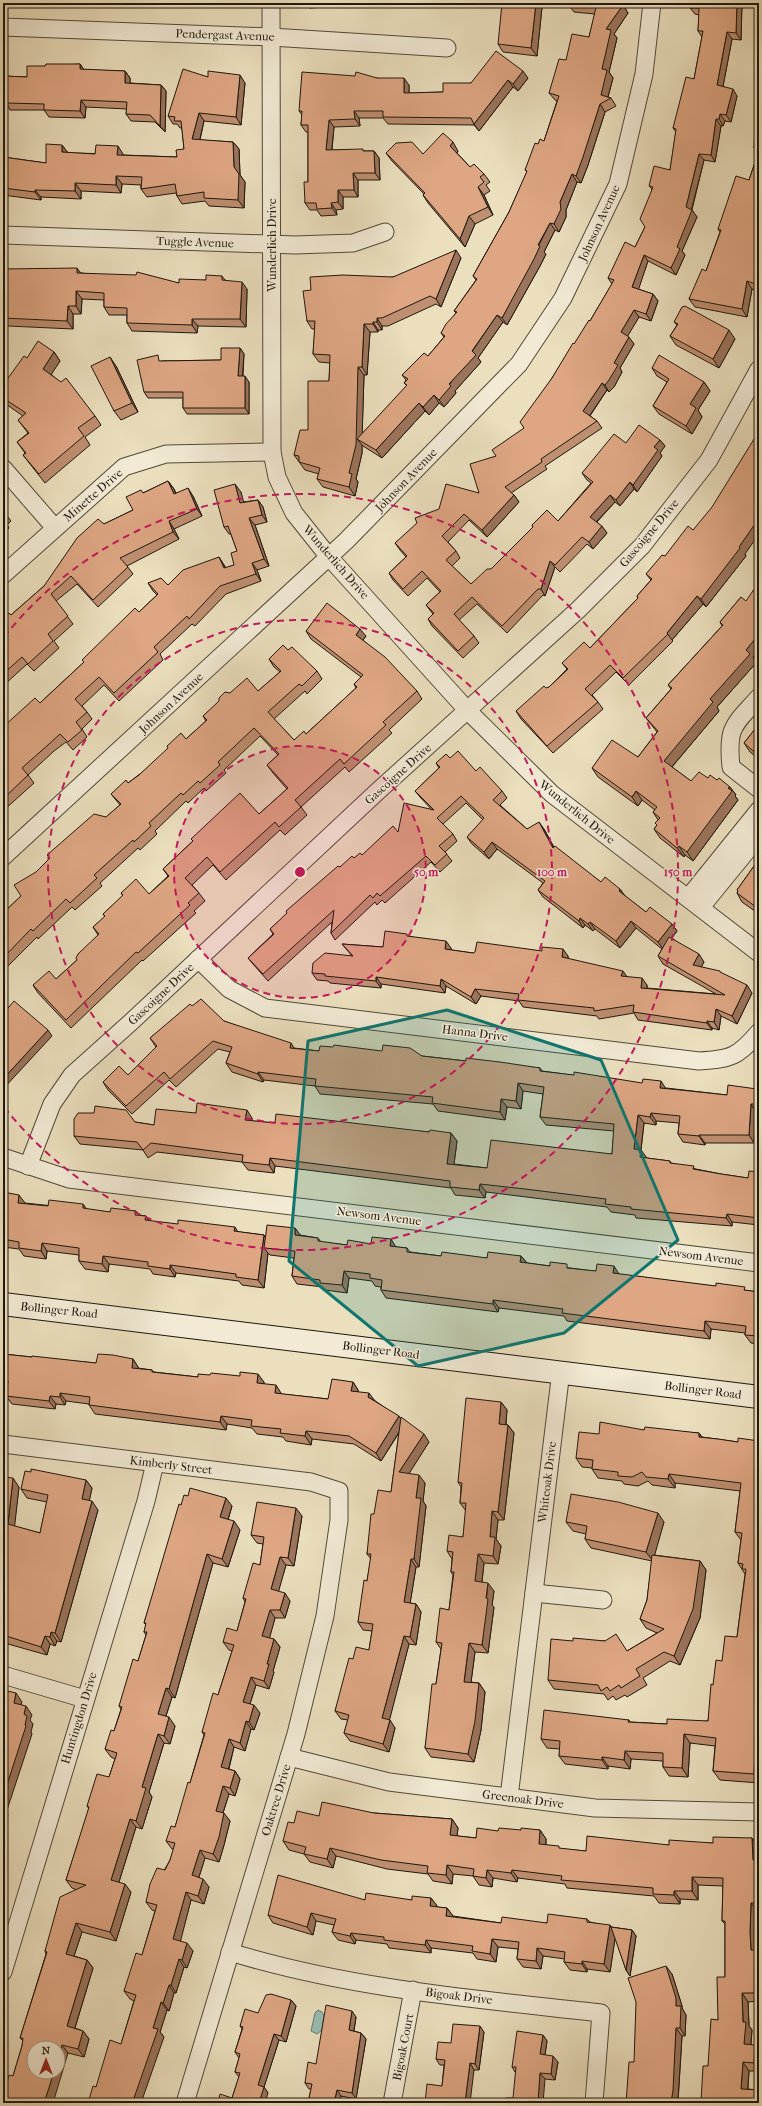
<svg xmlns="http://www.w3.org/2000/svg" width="762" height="2106" font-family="'IM FELL French Canon',serif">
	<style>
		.water { fill: #98bdb2; stroke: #687b70 }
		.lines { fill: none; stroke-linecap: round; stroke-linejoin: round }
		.minor-casing { stroke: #524939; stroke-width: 19 }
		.secondary-casing { stroke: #1f170d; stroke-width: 24 }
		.minor { stroke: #f2ead5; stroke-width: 17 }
		.secondary { stroke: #f2ead5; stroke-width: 22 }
		.wall { fill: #bf8f71; stroke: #1f170d }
		.shaded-wall { fill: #9b745c; stroke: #1f170d }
		.building { fill: #dea683; stroke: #1f170d }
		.marked { fill: #0f766e; fill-opacity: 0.2; stroke: #0f766e; stroke-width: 3; stroke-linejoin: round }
		.ring { fill: none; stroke: #c2185b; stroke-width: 2; stroke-dasharray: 7 5 }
		.labels { text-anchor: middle; stroke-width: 3; stroke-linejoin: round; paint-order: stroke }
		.street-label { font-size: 12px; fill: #1f170d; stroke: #f2ead5 }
		.centre { fill: #c2185b; stroke: #f2ead5; stroke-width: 2 }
		.ring-label { font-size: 12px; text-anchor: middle; font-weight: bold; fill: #c2185b; stroke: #f2ead5; stroke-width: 3; stroke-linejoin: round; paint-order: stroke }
	</style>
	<rect width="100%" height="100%" fill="#ebdfbe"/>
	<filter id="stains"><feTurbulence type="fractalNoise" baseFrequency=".005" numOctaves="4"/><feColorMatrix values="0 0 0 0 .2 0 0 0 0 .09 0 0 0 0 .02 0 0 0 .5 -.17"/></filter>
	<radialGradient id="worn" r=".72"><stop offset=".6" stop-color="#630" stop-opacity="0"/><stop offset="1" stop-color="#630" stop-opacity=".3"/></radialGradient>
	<!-- water -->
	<polygon class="water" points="318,2010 322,2012 324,2016 322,2030 317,2034 311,2031 315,2013"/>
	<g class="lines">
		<!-- minor casing -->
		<g class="minor-casing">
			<g id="minor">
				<polyline points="271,3 272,452 277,477 294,513 329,557 468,711 552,794 759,953"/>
				<polyline points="3,27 271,37 447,48"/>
				<polyline points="3,235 295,245 353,243 385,232"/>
				<polyline points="3,468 55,528"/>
				<polyline points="3,575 124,467 166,454 272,452"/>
				<path d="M759,697C733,726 727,727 731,767L759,789"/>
				<polyline points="3,857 346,541 519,364 563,298 618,184 644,74 652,3"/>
				<polyline points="688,898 759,810"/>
				<polyline points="701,907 759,836"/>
				<path d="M198,959L229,989L265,1008L699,1061C731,1059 738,1057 759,1032"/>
				<polyline points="3,1157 69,1179 759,1263"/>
				<polyline points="28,1166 52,1104 72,1075 130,1023 378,791 578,610 642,546 709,460 759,369"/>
				<polyline points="3,1444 311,1482 339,1491 339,1520 325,1616 296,1734 185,2103"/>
				<polyline points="534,1593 603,1600"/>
				<polyline points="3,1675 85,1699"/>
				<polyline points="289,1757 389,1782 595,1808 759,1812"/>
				<polyline points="509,1797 561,1371"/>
				<path d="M230,1952C350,1989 477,1999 601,2013L594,2103"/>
				<polyline points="3,1972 146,1501 155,1463"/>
				<polyline points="392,2103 413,1990"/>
			</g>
		</g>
		<!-- secondary casing -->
		<g class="secondary-casing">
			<polyline id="secondary" points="3,1304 759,1397"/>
		</g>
		<!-- minor -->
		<use href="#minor" class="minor"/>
		<!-- secondary -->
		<use href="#secondary" class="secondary"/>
	</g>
	<!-- wall -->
	<g class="wall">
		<polygon points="306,3 340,3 340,6 309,8"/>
		<polygon points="388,3 407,3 408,6 391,7"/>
		<polygon points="742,3 741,40 732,39 723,86 737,96 731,122 725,121 723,126 721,126 715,162 704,160 692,210 697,217 682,251 685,255 676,275 648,261 638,289 653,294 658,301 651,321 639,317 627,336 634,344 620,368 622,372 614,387 609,392 607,390 590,416 597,421 602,428 545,466 547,469 511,493 514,495 519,502 487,537 469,520 448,542 456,551 460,558 452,566 471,584 491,569 533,527 532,525 558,521 591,483 587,480 582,473 626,443 660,440 665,446 660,453 662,456 637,492 634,489 620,506 615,502 597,522 607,533 593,549 587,544 560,572 555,567 545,596 543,595 507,633 477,604 459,620 474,636 479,643 463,658 432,626 428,619 433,614 426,605 440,592 427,578 408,596 393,580 389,573 406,557 400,550 395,543 479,493 496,456 524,428 552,378 590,321 612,284 608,278 635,247 645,227 652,189 649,186 670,170 676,132 673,128 694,79 702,37 698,31 699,15 695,14 690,8"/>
		<polygon points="568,4 623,5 628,13 614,34 617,38 609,72 613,78 608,97 611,98 616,106 605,112 588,165 581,183 577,182 566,210 566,217 559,232 555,230 544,252 546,254 540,266 507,325 503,322 478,358 481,362 455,391 456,393 444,407 439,403 429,415 425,411 382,458 363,446 362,445 362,453 356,479 358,482 355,496 323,487 317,479 319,474 305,470 294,455 308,430 329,381 330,363 319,362 313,354 315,329 312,329 307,321 311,290 393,277 461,258 441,307 436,304 388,326 382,326 382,330 378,330 378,332 370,332 367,375 364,375 362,434 407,386 404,383 406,380 402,375 428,356 444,337 441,333 456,313 454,311 476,280 473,276 509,212 527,172 525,170 538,144 544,141 557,101 555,100 549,93 566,60 589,37 595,14 574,12"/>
		<polygon points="542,7 537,56 503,52 498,44"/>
		<polygon points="80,64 84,70 125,71 130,78 130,83 161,85 166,91 165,132 155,122 131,121 126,114 127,109 86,107 85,118 49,117 44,110 10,110 8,106 3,107 3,76 27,77 45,66"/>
		<polygon points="208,77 245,83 241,125 204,121 200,140 233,142 239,149 240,175 245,182 244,208 209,206 205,201 182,204 177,196 176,193 147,197 141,189 141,185 122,184 121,193 81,191 81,199 41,197 41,200 3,195 3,157 46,163 62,145 68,153 123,154 123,155 177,157 184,149 182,128 180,128 177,124 173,124 168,116"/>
		<polygon points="377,78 409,85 409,93 443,92 471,83 528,78 518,91 513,87 479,131 474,125 388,124 383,118 359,118 360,126 334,127 332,150 364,151 374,151 379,158 380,180 358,180 358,197 343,197 343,209 336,210 337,215 321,216 317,210 310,210 305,203 308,182 308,132 306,132 301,125 302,115 299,111"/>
		<polygon points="759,126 759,292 752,289 747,317 695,307 689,299 706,271 720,232 718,229 749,180 758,153 754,148"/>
		<polygon points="458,151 457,153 470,167 484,174 490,182 486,185 490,191 484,195 493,215 475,224 465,247 428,203 423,195 424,194 392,161 386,153 423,154"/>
		<polygon points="3,269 81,273 179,283 206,280 222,276 225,280 247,289 246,327 198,326 197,333 132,331 127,323 127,315 109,315 104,307 104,300 82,299 81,314 73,314 73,329 8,326 3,319"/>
		<polygon points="674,322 735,339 719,368 676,345 670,336 677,325"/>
		<polygon points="240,348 244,354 243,376 249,382 249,414 187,414 183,408 183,398 148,398 144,392 161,361 221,360"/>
		<polygon points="54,352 60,361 51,374 95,416 101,425 85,437 90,445 45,483 30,464 23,455 25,453 17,442 28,433 18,420 23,416 3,402 3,358 6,362 5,382 27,358"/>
		<polygon points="116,366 138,412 121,420 114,411"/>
		<polygon points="652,368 704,382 710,391 698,410 702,417 692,434 659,414 653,406 667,382 657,376"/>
		<polygon points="168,481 174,489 176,493 193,496 202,516 174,529 179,539 127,566 133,574 98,607 77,584 56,601 73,624 54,641 59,648 34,671 27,664 3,686 3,619 11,615 44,586 104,524 133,510 143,493"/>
		<polygon points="241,492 243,502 258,500 263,507 267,522 255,525 269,566 257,570 261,581 226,594 195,626 192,624 160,654 163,660 119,701 104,685 82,706 87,712 92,719 82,729 87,737 73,750 66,742 54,751 28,775 34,783 4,810 3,810 3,727 40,703 84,662 82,660 139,612 157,595 153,591 148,583 168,585 219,557 226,568 234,565 237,551 231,534 229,534 224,527"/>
		<polygon points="3,511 11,521 7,525 9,528 3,534"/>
		<polygon points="693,530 745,554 746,556 706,607 703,604 672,640 673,641 629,685 616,672 592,695 598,702 603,709 553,753 521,719 516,711 549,687 567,669 562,663 590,648 638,598 637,596 651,580 646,574"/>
		<polygon points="741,597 753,657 756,663 717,707 719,711 672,767 691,781 708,778 717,780 730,787 736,795 735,796 738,800 693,861 685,855 684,857 660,838 654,829 657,825 655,823 658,820 653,812 655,810 642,800 638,806 598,777 592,768 638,757 657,732 646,718 671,689 668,685 722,626 720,622"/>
		<polygon points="306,631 366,636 363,640 417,691 422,699 389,730 392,733 349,772 345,767 301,807 307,815 285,835 280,830 226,880 213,865 192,885 199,893 205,901 194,911 196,913 143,961 142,960 71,1028 38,993 33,985 56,979 77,960 98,935 93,927 105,917 103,914 123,896 121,893 149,894 168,876 163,869 193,841 191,839 259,814 287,789 273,773 267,765 278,755 260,736 224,770 226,773 206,791 204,788 188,803 186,801 155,831 157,834 140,850 138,848 100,883 102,886 75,910 72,907 38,939 37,937 3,971 3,913 21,896 36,872 50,858 47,855 106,817 120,805 111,794 128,783 186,739 206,721 203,716 230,693 258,691 280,672 274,667 269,659 288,650 317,671 322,679 307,694 305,691 274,719 294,740 306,734 356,688 354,684 361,677 311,639"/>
		<polygon points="759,724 759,759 750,752 744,743"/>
		<polygon points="450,758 476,771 502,791 507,798 500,805 527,829 544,829 554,847 601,882 620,889 625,896 646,912 672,924 677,931 672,938 704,962 701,967 722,974 752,993 737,1024 721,1016 719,1030 712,1028 712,1030 638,1020 634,1013 599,1019 597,1016 523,1007 519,1001 481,996 476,1004 446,986 445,993 381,984 381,988 330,983 328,981 317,980 312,973 352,956 342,944 383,947 409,936 451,948 451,950 473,953 568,956 568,959 627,977 647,985 647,988 716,994 663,964 658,956 662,949 636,928 620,948 595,929 593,931 585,925 583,928 543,897 538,890 543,883 497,849 489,859 472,844 467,837 483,820 466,803 443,824 453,834 457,841 445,852 452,861 440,872 431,862 385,903 382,900 377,905 375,902 335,940 331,933 332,922 268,981 253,964 248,958 273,934 270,929 340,867 362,855 432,810 420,797 415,791 439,768 436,763"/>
		<polygon points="759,859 759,914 742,902 737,893 738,891 737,890"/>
		<polygon points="192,1006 224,1021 294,1048 319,1051 422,1056 466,1061 540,1068 542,1071 666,1088 727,1095 759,1091 759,1112 756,1112 754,1143 705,1143 705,1145 683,1142 678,1134 679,1123 656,1121 656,1125 644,1123 641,1150 646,1158 670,1161 671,1163 696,1169 721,1174 748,1178 759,1172 759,1225 732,1222 732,1226 636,1218 635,1215 611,1212 607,1207 486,1192 485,1198 455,1195 451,1188 275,1166 274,1173 248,1170 242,1162 157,1152 148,1158 143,1150 80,1144 74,1136 135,1122 154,1125 196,1113 252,1118 252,1121 275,1123 451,1133 457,1141 454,1164 487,1168 612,1154 614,1131 546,1125 540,1117 543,1094 523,1091 521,1109 507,1107 505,1120 438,1111 433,1104 320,1094 315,1086 264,1080 263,1082 232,1072 226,1063 230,1052 218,1049 176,1087 169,1080 132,1114 108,1090 103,1082 128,1075 156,1047 150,1038"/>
		<polygon points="3,1192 25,1203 110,1212 136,1211 139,1215 146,1216 149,1221 264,1235 265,1237 295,1228 300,1235 318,1238 321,1242 347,1245 396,1247 407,1248 410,1252 441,1256 487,1258 521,1256 527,1263 550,1266 570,1268 759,1292 759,1344 751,1343 745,1335 745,1333 711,1329 710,1339 567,1321 564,1316 499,1308 498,1312 386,1298 381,1290 381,1287 375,1286 372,1281 349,1278 347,1293 325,1290 323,1287 297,1284 292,1276 294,1258 270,1255 268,1253 264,1288 242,1285 239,1281 176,1273 175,1277 153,1274 150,1269 109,1264 108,1272 85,1269 79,1261 79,1255 47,1251 46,1259 24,1256 19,1249 3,1247"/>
		<polygon points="3,1354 32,1357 96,1363 133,1359 138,1367 138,1368 152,1370 154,1372 198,1377 264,1382 264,1384 281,1393 281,1394 328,1399 353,1382 358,1390 358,1392 374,1400 401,1419 429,1442 409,1473 425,1483 423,1501 426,1506 419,1567 416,1567 410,1603 416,1604 421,1612 416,1645 409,1644 389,1720 395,1728 389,1752 350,1741 344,1733 348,1720 341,1719 335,1711 353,1659 369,1650 372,1631 363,1630 358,1622 367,1581 371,1559 367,1554 374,1514 391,1492 399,1433 381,1461 354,1444 312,1439 311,1445 286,1441 283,1437 257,1434 252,1428 227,1424 226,1430 95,1414 89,1405 89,1404 66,1401 65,1405 56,1404 55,1409 12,1404 6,1396 7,1388 3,1388"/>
		<polygon points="501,1402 507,1410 506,1425 508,1425 514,1433 504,1520 498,1520 496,1539 501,1546 498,1564 484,1563 482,1582 494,1591 492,1605 494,1607 488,1653 475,1652 471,1682 479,1683 485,1692 481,1730 474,1762 431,1757 425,1748 436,1684 441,1649 436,1642 449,1610 453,1575 451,1572 452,1559 447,1551 463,1537 466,1511 460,1503 461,1487 458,1482"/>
		<polygon points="644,1430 699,1433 702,1437 738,1442 759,1441 759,1783 720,1780 713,1771 715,1746 690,1743 688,1777 669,1776 663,1767 663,1761 631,1759 630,1769 608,1766 608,1769 565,1764 559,1756 560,1749 547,1748 541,1739 629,1720 630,1722 667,1724 708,1721 713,1685 722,1661 737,1637 745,1574 738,1563 741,1540 735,1532 740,1491 675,1483 675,1488 652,1485 648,1481 638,1486 624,1484 622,1481 598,1478 592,1469 592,1468 582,1467 576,1458 599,1434"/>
		<polygon points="3,1477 19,1487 14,1526 40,1533 47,1502 27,1498 21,1489 86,1480 92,1488 89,1501 98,1510 61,1642 57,1641 55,1646 50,1644 47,1655 8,1644 3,1636"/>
		<polygon points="181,1505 232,1506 228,1520 240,1530 228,1567 213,1563 175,1698 172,1697 166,1716 175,1726 170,1744 164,1743 149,1792 152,1797 142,1829 136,1827 119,1882 131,1892 116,1941 82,1932 74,1956 87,1960 93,1968 75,2028 83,2031 89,2039 84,2057 68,2053 13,2076 22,2046 23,2041 20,2038 46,1954 45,1951 77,1890 72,1888 66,1880 89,1809 87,1806 109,1777 115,1759 111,1757 105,1749 114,1731 121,1709 119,1706 138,1661 146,1635 144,1632 146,1625 144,1623"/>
		<polygon points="302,1516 294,1566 286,1565 278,1591 290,1601 285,1618 275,1618 269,1638 274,1639 280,1647 273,1671 274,1672 269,1689 256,1685 250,1704 260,1713 254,1730 251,1729 245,1751 234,1747 229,1769 235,1771 240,1779 235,1796 229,1794 223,1813 230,1821 224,1845 219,1862 205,1858 199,1877 209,1887 204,1904 191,1900 180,1941 193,1951 187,1968 184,1967 176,1993 174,1993 169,2011 167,2010 160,2032 164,2037 96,2087 121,2044 134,2001 130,1999 124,1991 142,1955 155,1911 152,1910 146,1902 170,1860 174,1849 172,1849 166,1841 175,1827 190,1783 204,1735 202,1732 218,1695 232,1651 229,1650 223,1642 237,1631 245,1602 243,1598 260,1565 263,1544 257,1543 251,1535"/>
		<polygon points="566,1522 664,1522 654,1555 700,1561 706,1570 700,1618 680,1665 670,1661 643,1678 647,1685 627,1697 625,1695 616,1700 613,1696 608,1700 604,1694 554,1689 548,1680 573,1641 605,1641 627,1651 657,1633 646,1628 640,1619 647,1600 652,1561 591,1548 585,1539 586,1534 573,1531"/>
		<polygon points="374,1813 452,1819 458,1828 457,1836 476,1838 498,1831 540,1830 546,1839 546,1845 561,1849 586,1851 669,1845 713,1843 752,1838 758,1846 759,1865 759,1911 757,1911 756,1940 757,1951 759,1954 759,2001 748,2002 749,2026 752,2030 751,2045 759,2051 759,2071 749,2071 748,2089 759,2090 759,2103 702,2103 701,2102 708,2066 718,2020 725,1977 725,1924 722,1921 723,1886 698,1885 698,1900 680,1899 680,1904 659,1903 654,1896 567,1888 565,1884 518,1878 517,1882 493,1878 492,1887 479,1885 473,1876 453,1874 452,1884 433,1881 428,1874 387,1869 336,1856 333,1868 310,1862 304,1854 289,1850 283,1841 294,1823 319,1816"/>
		<polygon points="431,1898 437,1906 436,1907 447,1908 453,1916 501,1923 547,1923 587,1919 590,1922 611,1927 632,1930 636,1936 630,1976 626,1970 615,1937 610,1972 587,1969 587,1972 570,1970 564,1962 565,1959 543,1956 541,1969 523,1967 517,1959 518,1949 498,1947 496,1962 477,1959 473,1953 431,1948 431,1953 389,1948 387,1944 356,1940 355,1944 338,1940 332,1932 334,1925 316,1921 313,1935 273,1923 268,1915 365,1900 412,1900"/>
		<polygon points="672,1974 682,2006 682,2008 686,2015 685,2036 682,2036 678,2103 626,2103 634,2062"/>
		<polygon points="291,2000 296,2006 286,2042 279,2040 264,2087 268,2093 232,2098 239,2077 235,2072 239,2058 235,2052 242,2029 240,2026 258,2013"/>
		<polygon points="356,2017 354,2031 361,2033 366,2039 356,2099 341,2096 340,2103 308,2103 311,2089 309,2089 305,2083 316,2064"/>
		<polygon points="484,2032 479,2070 474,2070 442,2086 444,2065 440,2065 436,2059 451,2043"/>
		<polygon points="543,2035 547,2041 545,2055 558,2062 555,2080 545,2079 515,2072 512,2067"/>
	</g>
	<!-- shaded-wall -->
	<g class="shaded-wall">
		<polygon points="536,3 539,3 542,7 537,56 531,48"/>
		<polygon points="737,3 742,3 741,40 736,33"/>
		<polygon points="623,5 628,13 614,34 617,38 609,72 613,78 607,100 601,95 602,69 606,29"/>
		<polygon points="727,32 732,39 722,92 717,85"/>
		<polygon points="80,64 85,71 80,69"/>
		<polygon points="125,71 130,78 130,89 125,83"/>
		<polygon points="523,71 528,78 518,91 513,84"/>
		<polygon points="240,75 245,83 241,125 236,117"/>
		<polygon points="404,78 409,85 409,100 404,93"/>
		<polygon points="508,80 513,87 479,131 474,124"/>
		<polygon points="161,85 166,91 165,132 160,126"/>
		<polygon points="733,89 737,96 731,122 726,115"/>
		<polygon points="81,100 86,107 85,118 80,111"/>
		<polygon points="600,104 605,112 588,165 581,183 576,176"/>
		<polygon points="354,111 359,118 360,126 355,119"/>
		<polygon points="199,113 204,121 198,147 192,139"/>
		<polygon points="720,114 725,121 723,126 719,119"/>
		<polygon points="716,119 721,126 715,162 711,155"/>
		<polygon points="329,120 334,127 331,157 326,150"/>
		<polygon points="233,142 239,149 240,175 245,182 244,208 238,200 234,167"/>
		<polygon points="453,142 458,151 456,154 450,146"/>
		<polygon points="62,145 68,153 62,152"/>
		<polygon points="118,146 123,154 123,163 117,155"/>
		<polygon points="374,151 379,158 380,180 375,173"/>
		<polygon points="699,154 704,160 691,211 692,210 697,217 682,251 685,255 676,275 671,268"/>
		<polygon points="353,173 358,180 358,197 354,190"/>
		<polygon points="572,174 577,182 566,210 566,217 559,232 554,224 560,202"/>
		<polygon points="116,176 122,184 121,193 116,185"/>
		<polygon points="75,183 81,191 81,199 75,191"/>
		<polygon points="478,187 484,195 493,215 488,207"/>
		<polygon points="35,190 41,197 41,200 35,192"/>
		<polygon points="338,190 343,197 343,209 338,202"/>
		<polygon points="331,203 336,210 337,215 332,208"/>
		<polygon points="469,216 475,224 465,247 460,239"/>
		<polygon points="550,223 555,230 544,252 546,254 540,266 507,325 502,318"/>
		<polygon points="456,250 461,258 441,307 436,299"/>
		<polygon points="759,253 759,265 756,260"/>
		<polygon points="644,255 648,261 637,294 632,287"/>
		<polygon points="77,268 83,276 77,273"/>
		<polygon points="747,281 752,289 747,317 742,309"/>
		<polygon points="242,282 247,289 246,327 240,319"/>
		<polygon points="76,291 82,299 81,314 76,306"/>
		<polygon points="653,294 658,301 651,321 646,314"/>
		<polygon points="68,306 73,314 73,329 67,321"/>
		<polygon points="634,310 639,317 626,339 621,332"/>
		<polygon points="497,315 503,322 478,358 481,362 455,391 456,393 444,407 439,400"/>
		<polygon points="377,318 382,326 382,330 377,322"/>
		<polygon points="192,319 198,326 197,333 192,325"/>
		<polygon points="373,322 378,330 378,332 373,324"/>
		<polygon points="364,324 370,332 367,375 362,367"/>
		<polygon points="729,330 735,339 719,368 713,359"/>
		<polygon points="629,337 634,344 620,368 622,372 614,387 609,392 605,385 614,363"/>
		<polygon points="240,348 244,354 242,382 238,376"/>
		<polygon points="54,352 60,361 49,378 43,369"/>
		<polygon points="110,357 116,366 138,412 132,403"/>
		<polygon points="3,358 6,362 4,398 3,398"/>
		<polygon points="358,367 364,375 362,441 357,439 362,445 362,453 356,479 358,482 355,496 349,487 349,473"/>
		<polygon points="245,376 249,382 249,414 245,408"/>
		<polygon points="704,382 710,391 698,410 702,417 692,434 686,426 690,404"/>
		<polygon points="602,383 607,390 588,418 583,411"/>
		<polygon points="434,395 439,403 429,415 423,407"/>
		<polygon points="419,403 425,411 382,458 376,450"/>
		<polygon points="660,440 665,446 660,453 662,456 637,492 633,485 654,447"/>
		<polygon points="168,481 174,489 179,502 174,494"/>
		<polygon points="630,482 634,489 620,506 616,500"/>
		<polygon points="235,484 241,492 246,511 240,503"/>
		<polygon points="188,488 193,496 202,516 197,509"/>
		<polygon points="514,495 519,502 487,537 482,530"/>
		<polygon points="610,495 615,502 595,523 590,517"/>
		<polygon points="258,500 263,507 267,522 262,515"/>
		<polygon points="249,518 255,525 269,566 264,559"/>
		<polygon points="759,518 759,534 745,554 746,556 706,607 701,599 739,547"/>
		<polygon points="169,521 174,529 179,539 173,532"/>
		<polygon points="602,526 607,533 593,549 589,542"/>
		<polygon points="219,557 224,565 229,576 224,568"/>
		<polygon points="550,561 555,567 545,596 541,589"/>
		<polygon points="252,563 257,570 261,581 256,574"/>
		<polygon points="697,596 703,604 672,640 667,633"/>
		<polygon points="360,629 366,636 361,643 356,635"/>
		<polygon points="759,634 759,650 753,657 756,663 717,707 719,711 670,769 664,761 710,699 746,650"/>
		<polygon points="730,787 736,795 735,796 738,800 693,861 687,852"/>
		<polygon points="636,791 642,800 638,806 632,797"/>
		<polygon points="539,822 544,829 558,855 553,848"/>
		<polygon points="492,842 497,849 489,859 484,852"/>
		<polygon points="679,846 685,855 684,857 677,848"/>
		<polygon points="620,889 625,896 619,891"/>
		<polygon points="759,904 759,912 756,907"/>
		<polygon points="580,918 585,925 583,928 579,921"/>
		<polygon points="631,921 636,928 620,948 616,941"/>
		<polygon points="590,922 595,929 593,931 588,924"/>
		<polygon points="672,924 677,931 663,949 658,942"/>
		<polygon points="446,941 451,948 450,956 445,949"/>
		<polygon points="563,949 568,956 568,965 562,957"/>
		<polygon points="699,954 704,962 698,973 693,965"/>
		<polygon points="623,971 628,978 621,976"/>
		<polygon points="376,977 381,984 381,988 376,981"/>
		<polygon points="642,978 647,985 647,995 641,988"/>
		<polygon points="441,979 446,986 445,993 440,986"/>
		<polygon points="747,985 752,993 737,1024 732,1016"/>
		<polygon points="475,989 481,996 476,1004 471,997"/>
		<polygon points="716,1009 721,1016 719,1030 714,1022"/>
		<polygon points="707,1021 712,1028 712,1030 707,1023"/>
		<polygon points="48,1030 52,1036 3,1089 3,1079"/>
		<polygon points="291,1043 296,1051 290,1048"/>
		<polygon points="258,1072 264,1080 263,1082 258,1074"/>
		<polygon points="661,1081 666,1089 660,1088"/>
		<polygon points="518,1083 523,1091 521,1109 516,1101"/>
		<polygon points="757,1089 759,1091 759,1109 756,1104"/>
		<polygon points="501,1099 507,1107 505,1120 500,1112"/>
		<polygon points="3,1102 7,1107 3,1115"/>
		<polygon points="751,1104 756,1112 754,1143 749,1135"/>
		<polygon points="247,1110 252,1118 251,1128 245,1120"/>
		<polygon points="651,1113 656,1121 656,1125 650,1117"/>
		<polygon points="638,1115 644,1123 640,1157 634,1149"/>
		<polygon points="451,1133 457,1141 453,1172 447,1164"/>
		<polygon points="699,1135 705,1143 705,1145 699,1136"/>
		<polygon points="641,1150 647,1158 640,1157"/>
		<polygon points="270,1158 275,1166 274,1173 269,1165"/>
		<polygon points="480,1184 486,1192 485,1198 479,1190"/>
		<polygon points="19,1195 25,1203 24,1211 18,1203"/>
		<polygon points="83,1204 89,1212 83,1208"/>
		<polygon points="727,1214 732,1222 732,1226 726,1218"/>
		<polygon points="146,1216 151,1224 145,1220"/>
		<polygon points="235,1227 240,1235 234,1231"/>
		<polygon points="295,1228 301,1236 295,1235"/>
		<polygon points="264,1235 270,1243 264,1248 268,1253 264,1288 258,1280"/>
		<polygon points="391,1239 396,1247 390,1246"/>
		<polygon points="42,1243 47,1251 46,1259 41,1251"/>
		<polygon points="103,1256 109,1264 108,1272 102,1264"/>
		<polygon points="521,1256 527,1263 520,1262"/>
		<polygon points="170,1265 176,1273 175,1277 170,1269"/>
		<polygon points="614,1266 619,1274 613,1273"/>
		<polygon points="344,1271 349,1278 347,1293 342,1285"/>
		<polygon points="493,1300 499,1308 498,1312 493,1304"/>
		<polygon points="705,1321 711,1329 710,1339 704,1331"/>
		<polygon points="133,1359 138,1367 137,1376 132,1368"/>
		<polygon points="258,1374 264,1382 263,1391 257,1383"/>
		<polygon points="353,1382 358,1390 357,1399 351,1391"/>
		<polygon points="276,1385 281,1393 280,1401 275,1393"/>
		<polygon points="60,1393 66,1401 65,1405 60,1397"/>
		<polygon points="369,1393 375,1401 368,1397"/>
		<polygon points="50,1396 56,1404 55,1409 49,1401"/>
		<polygon points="501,1402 507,1410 505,1432 499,1424"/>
		<polygon points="221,1416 227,1424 226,1430 220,1422"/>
		<polygon points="399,1416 404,1424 381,1461 376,1453"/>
		<polygon points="508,1425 514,1433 504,1520 498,1512"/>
		<polygon points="306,1431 312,1439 311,1445 305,1436"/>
		<polygon points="699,1433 705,1441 699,1437"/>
		<polygon points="424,1434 429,1442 405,1480 399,1472"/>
		<polygon points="669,1474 675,1483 675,1488 668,1479"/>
		<polygon points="419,1475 425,1483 423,1501 426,1506 419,1567 414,1559 416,1498"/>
		<polygon points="13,1478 19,1487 14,1532 8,1524"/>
		<polygon points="86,1480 92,1488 88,1507 82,1499"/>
		<polygon points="226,1498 232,1506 226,1526 220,1517"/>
		<polygon points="92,1501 98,1510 61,1642 55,1633"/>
		<polygon points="296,1508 302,1516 294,1566 288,1558"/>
		<polygon points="492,1511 498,1520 496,1539 501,1546 498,1564 493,1556 490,1537"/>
		<polygon points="658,1513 664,1522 653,1561 646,1552"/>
		<polygon points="234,1521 240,1530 228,1567 222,1559"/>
		<polygon points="207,1554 213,1563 175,1698 169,1689"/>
		<polygon points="478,1554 484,1563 481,1590 475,1581"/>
		<polygon points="280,1557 286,1565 277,1597 271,1589"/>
		<polygon points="411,1559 416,1567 409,1610 404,1602"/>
		<polygon points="700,1561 706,1570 700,1618 680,1665 674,1656"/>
		<polygon points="488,1583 494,1591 492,1605 494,1607 488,1653 482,1645"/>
		<polygon points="285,1593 290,1601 285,1618 280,1610"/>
		<polygon points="416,1604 421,1612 416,1645 410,1637"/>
		<polygon points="270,1610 275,1618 268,1644 262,1636"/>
		<polygon points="51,1632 57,1641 55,1646 50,1637"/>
		<polygon points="45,1636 50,1644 47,1655 41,1647"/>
		<polygon points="404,1636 409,1644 388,1726 382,1718"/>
		<polygon points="274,1639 280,1647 273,1671 274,1672 269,1689 264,1681 267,1664"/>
		<polygon points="469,1643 475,1652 470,1690 464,1682"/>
		<polygon points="251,1677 256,1685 248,1710 243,1702"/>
		<polygon points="479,1683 485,1692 481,1730 474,1762 468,1754"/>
		<polygon points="166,1688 172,1697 164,1722 158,1714"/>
		<polygon points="16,1693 22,1702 19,1711 14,1703"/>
		<polygon points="254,1705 260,1713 254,1730 249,1722"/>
		<polygon points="26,1706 32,1715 30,1720 33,1724 31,1732 32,1734 6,1813 8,1815 3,1832 3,1797 25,1725 24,1714"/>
		<polygon points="169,1717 175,1726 170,1744 164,1736"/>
		<polygon points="390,1720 395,1728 389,1752 383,1744"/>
		<polygon points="246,1721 251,1729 245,1751 240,1743"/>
		<polygon points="158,1734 164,1743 149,1792 152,1797 142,1829 136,1821 142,1787"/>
		<polygon points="684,1734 690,1743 688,1777 682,1768"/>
		<polygon points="229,1739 234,1747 227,1775 221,1767"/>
		<polygon points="625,1751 631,1759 630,1769 624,1760"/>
		<polygon points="755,1752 759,1757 759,1781 754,1774"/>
		<polygon points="602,1757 608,1766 608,1769 602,1760"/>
		<polygon points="235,1771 240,1779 235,1796 230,1788"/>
		<polygon points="223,1786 229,1794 221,1819 216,1811"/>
		<polygon points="224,1813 230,1821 224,1845 219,1862 213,1854"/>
		<polygon points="130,1819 136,1827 117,1888 111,1880"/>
		<polygon points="452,1819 458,1828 456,1843 450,1835"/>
		<polygon points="540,1830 546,1839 545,1852 539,1844"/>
		<polygon points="752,1838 758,1846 759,1865 759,1908 755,1903"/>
		<polygon points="330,1848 336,1856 333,1868 327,1859"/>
		<polygon points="200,1850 205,1858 197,1883 192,1875"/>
		<polygon points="447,1865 453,1874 452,1884 446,1875"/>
		<polygon points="487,1870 493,1878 492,1887 486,1878"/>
		<polygon points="512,1870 518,1878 517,1882 511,1873"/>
		<polygon points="692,1877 698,1885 698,1900 692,1891"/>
		<polygon points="203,1879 209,1887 204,1904 198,1896"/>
		<polygon points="125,1884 131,1892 116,1941 110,1932"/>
		<polygon points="674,1891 680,1899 680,1904 674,1895"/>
		<polygon points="186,1892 191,1900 179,1947 173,1939"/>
		<polygon points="431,1898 437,1906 436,1914 430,1906"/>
		<polygon points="751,1903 757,1911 756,1940 757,1951 759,1954 759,1996 756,1993 751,1950 750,1932"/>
		<polygon points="447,1908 453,1916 452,1924 446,1916"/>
		<polygon points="311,1913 316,1921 313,1935 307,1927"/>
		<polygon points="76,1923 82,1932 72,1962 66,1954"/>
		<polygon points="610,1925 616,1933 610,1972 604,1964"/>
		<polygon points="632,1930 636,1936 630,1976 626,1970"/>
		<polygon points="351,1933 356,1940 355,1944 350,1936"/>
		<polygon points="492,1939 498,1947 496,1962 490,1954"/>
		<polygon points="426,1940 431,1948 431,1953 425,1945"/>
		<polygon points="187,1943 193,1951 187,1968 182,1960"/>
		<polygon points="537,1948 543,1956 541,1969 536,1961"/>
		<polygon points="179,1959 184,1967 176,1993 171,1985"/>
		<polygon points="87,1960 93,1968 73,2034 67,2026"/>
		<polygon points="582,1961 587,1969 587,1972 582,1964"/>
		<polygon points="666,1966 672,1974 682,2006 682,2008 686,2015 685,2036 680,2028 676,2006"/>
		<polygon points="169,1985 174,1993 169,2011 163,2003"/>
		<polygon points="742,1993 748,2002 749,2026 752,2030 750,2053 744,2044"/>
		<polygon points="291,2000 296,2006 286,2042 281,2036"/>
		<polygon points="161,2002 167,2010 160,2032 164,2037 141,2103 136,2103 134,2098 153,2028"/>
		<polygon points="352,2011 356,2017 353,2036 349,2030"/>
		<polygon points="480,2026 484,2032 479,2070 475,2064"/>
		<polygon points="676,2028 682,2036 678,2099 678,2103 671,2103"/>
		<polygon points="83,2031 89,2039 84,2057 78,2049"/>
		<polygon points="361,2033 366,2039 356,2099 352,2093"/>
		<polygon points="274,2034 279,2040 264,2087 268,2093 265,2103 259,2103 258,2085"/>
		<polygon points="543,2035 547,2041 544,2061 540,2054"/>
		<polygon points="62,2045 68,2053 53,2103 44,2103 54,2072 58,2072 58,2057"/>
		<polygon points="755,2045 759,2051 759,2070 754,2063"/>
		<polygon points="553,2056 558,2062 555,2080 551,2074"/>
		<polygon points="743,2062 749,2071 747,2097 741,2089"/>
		<polygon points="470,2063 474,2070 470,2103 465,2103"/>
		<polygon points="540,2073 545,2079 543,2103 538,2102"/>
		<polygon points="337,2090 341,2096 340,2103 334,2103"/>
	</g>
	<!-- building -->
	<g class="building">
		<polygon points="502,3 536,3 531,48 498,44"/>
		<polygon points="568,3 620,3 623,5 606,29 611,30 602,69 607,70 601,95 611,98 600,104 583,157 576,176 572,174 560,202 561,209 554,224 550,223 538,245 540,246 534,259 502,318 497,315 472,351 476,355 449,384 451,386 439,400 434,395 423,407 419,403 376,450 357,439 407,385 404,383 408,379 402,375 424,353 428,356 445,336 441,333 446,324 457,312 454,311 477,279 473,276 509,212 527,171 525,170 535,143 538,144 540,139 544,141 559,96 549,93 559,59 566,60 572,34 589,37 596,7 568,4"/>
		<polygon points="690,3 737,3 736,33 727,32 717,85 733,89 726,115 720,114 719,119 716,119 711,155 699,154 686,207 692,210 677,247 680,249 671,268 644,255 632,287 653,294 646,314 634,310 621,332 629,337 614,363 618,365 609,380 605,385 602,383 583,411 597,421 541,459 542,462 505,487 514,495 482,530 464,514 442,536 456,551 446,560 471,584 487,569 491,569 533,527 532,525 547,510 558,521 593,482 582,473 614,434 626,443 639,425 660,440 654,447 658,450 633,485 630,482 616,500 610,495 590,517 602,526 589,542 582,537 555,565 550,561 541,589 538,589 502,626 472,597 454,614 474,636 458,651 428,619 434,613 426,605 441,591 422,571 403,589 389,573 407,556 395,543 417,523 415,518 439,509 446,484 479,493 470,464 496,456 492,450 524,428 520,422 552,378 573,343 574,344 589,320 590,321 614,280 608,278 625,242 635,247 645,227 640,219 653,187 649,186 654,166 670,170 676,129 673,128 686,77 694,79 703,31 698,31 699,8 690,8"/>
		<polygon points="496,51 523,71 513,84 508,80 474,124 471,118 383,117 383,111 354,111 355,119 329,120 326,150 363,149 363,151 374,151 375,173 353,173 354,190 338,190 338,202 331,203 332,208 317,209 316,203 305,203 304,182 308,182 308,125 301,125 302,111 299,111 302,72 355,76 356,72 377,78 404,78 404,93 443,92 443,83 471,83"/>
		<polygon points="46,64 80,64 80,69 125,71 125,83 161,85 160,126 150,115 126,114 127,102 81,100 80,111 44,110 44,104 6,103 6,99 3,100 3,76 27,77 27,66 45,66"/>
		<polygon points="183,69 208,77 208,71 240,75 236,117 199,113 192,139 233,142 234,167 239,174 238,200 204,198 204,192 177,196 175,184 141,189 142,177 116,176 116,185 75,183 75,191 35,190 35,192 3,188 3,157 46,163 46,144 62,145 62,152 95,154 96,145 118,146 117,155 177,157 176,150 184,149 181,121 174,121 175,117 168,116"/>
		<polygon points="755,126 759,126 759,148 754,148"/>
		<polygon points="443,133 453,142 450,146 470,167 474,164 484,174 480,177 484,182 478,187 488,207 469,216 460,239 423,195 425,193 386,153 396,143 412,142 423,154"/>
		<polygon points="759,151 759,253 756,260 759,262 759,281 758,285 747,281 742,309 689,299 702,269 706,271 721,230 718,229 736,176 749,180"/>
		<polygon points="456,250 436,299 430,296 382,318 377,318 377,322 373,322 373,324 364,324 362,367 358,367 356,445 349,473 352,474 349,487 317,479 320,468 299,462 299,456 294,455 300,430 308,430 308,381 329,381 330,355 313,354 315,321 307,321 303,291 311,290 310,277 343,275 393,277"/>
		<polygon points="77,268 77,273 136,275 137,272 179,283 179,279 206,280 206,275 222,276 222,280 242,282 240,319 192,319 192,325 127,323 127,308 104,307 104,293 76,291 76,306 68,306 67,321 3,318 3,269"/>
		<polygon points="685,306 729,330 713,359 670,336 678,324 674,322 682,307"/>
		<polygon points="38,341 54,352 43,369 61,382 66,378 95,416 78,428 84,436 39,474 23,455 26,453 17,442 29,433 18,420 26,413 3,398 3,385 24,356 27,358"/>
		<polygon points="221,348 240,348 238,376 245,376 245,408 183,408 183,392 144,392 137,360 158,355 159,361 221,360"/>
		<polygon points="659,355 704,382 690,404 696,408 686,426 653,406 669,379 652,368"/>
		<polygon points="110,357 132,403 114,411 91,366"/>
		<polygon points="759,431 759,518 739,547 740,548 701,599 697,596 667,633 668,634 623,678 610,665 585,689 598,702 547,746 516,711 544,686 546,688 549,687 568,669 562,663 584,642 590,648 638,598 637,596 652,579 646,574 662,555 665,556 688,526 693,530 712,507"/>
		<polygon points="168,481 174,494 188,488 197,509 169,521 173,532 120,558 128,567 93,600 71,576 51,594 68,616 48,634 53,641 28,664 22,657 3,674 3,619 9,613 11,615 44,586 77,538 98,519 104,524 133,510 126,497 141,490 143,493"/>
		<polygon points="235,484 240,503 258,500 262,515 249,518 264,559 252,563 256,574 220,586 189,619 187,616 154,647 158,652 114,693 99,677 75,699 87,712 76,722 82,730 68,742 60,734 49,744 22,768 28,775 3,799 3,727 35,698 40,703 84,662 82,660 135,608 139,612 158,594 148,583 161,578 168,585 183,570 219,557 224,568 234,565 231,553 237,551 228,526 224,527 214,490"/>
		<polygon points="3,511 6,514 3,517"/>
		<polygon points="759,582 759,634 746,650 750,654 710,699 713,702 664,761 691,781 699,772 708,778 710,775 717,780 719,778 730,787 728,788 732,791 687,852 679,846 677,848 654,829 657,825 655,823 660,818 653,812 657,807 636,791 632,797 592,768 612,740 638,757 658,731 646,718 672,688 668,685 723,625 720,622 741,597 746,601"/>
		<polygon points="327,603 360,629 356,635 385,657 417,691 383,722 386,725 344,764 340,759 295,800 301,807 279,827 275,822 220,872 207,857 185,878 199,893 188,903 190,905 138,953 136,952 66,1020 33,985 49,971 56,979 77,960 76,958 78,954 99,934 93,927 105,916 103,914 123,895 121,893 136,879 149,894 169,876 163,869 193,841 191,839 240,793 259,814 288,788 267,765 279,754 254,728 218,762 220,765 200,783 198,781 183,795 181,793 149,823 151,826 134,842 133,840 94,875 97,878 70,903 66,899 33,931 31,929 3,958 3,913 21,896 14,885 36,872 50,858 47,855 94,814 106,817 121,804 111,794 126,780 128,783 139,775 168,748 167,746 181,733 186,739 207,720 203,716 219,701 219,698 225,692 230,693 247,678 258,691 281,671 269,659 283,645 288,650 292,647 317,671 302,686 299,684 268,712 294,740 304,731 306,734 357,687 354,684 363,675 306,631"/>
		<polygon points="759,724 759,756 744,743"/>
		<polygon points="458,751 476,771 480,767 502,791 493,800 527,829 539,822 553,848 555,846 601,882 605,877 620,889 619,891 646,912 650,907 672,924 658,942 631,921 616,941 590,922 588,924 580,918 579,921 538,890 545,881 492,842 484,852 467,837 484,818 461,796 437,818 453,834 439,846 447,854 435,865 426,856 380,896 377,893 373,898 370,895 331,933 334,910 263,974 248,958 274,934 270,929 287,913 286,911 338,866 340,867 352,856 354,858 360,853 362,855 393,826 398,832 404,803 434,810 415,791 440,767 436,763 446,754 450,758"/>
		<polygon points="759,859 759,904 756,907 737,893 738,891 737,890"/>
		<polygon points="385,931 407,934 407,936 446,941 445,949 473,953 475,952 477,942 542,951 542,947 563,949 562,957 623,971 621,976 642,978 641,988 725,995 658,956 669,937 699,954 693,965 720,971 720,972 747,985 732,1016 716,1009 714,1022 707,1021 707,1023 633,1012 634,1005 594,1011 594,1008 518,1000 519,994 475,989 471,997 441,979 440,986 376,977 376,981 325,976 325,974 312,973 313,963 325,953 353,956 342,944 383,947"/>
		<polygon points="201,999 224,1021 291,1043 290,1048 319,1051 320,1046 333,1047 334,1045 382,1051 383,1045 410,1048 422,1056 466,1061 466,1058 500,1062 540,1068 540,1071 574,1075 574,1072 642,1083 643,1079 661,1081 660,1088 690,1091 727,1095 728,1085 757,1089 756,1104 751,1104 749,1135 699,1135 699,1136 678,1134 680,1116 651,1113 650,1117 638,1115 634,1149 641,1150 640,1157 670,1161 670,1163 694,1166 693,1169 721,1174 748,1178 749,1171 759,1172 759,1218 727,1214 726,1218 631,1209 631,1207 605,1204 606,1199 525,1189 480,1184 479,1190 450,1187 450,1181 270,1158 269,1165 242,1162 243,1155 151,1143 143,1150 137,1142 74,1136 74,1119 78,1113 94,1113 95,1106 126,1110 135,1122 154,1125 156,1109 196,1113 197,1103 247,1110 245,1120 275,1123 276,1114 429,1132 430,1130 451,1133 447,1164 487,1168 491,1140 612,1154 614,1124 540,1117 544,1087 518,1083 516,1101 501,1099 500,1112 432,1103 433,1097 315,1086 316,1079 258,1072 258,1074 226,1063 232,1047 213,1041 170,1079 164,1072 126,1106 103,1082 119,1066 128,1075 157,1046 150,1038 190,1004 192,1006"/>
		<polygon points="14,1001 48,1030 3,1079 3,1060 4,1058 3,1057 3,1014"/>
		<polygon points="3,1192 19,1195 18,1203 48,1206 49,1200 83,1204 83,1208 110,1212 111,1208 136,1211 135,1215 146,1216 145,1220 178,1224 178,1220 235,1227 234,1231 264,1235 258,1280 236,1277 236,1274 170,1265 170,1269 148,1266 148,1262 103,1256 102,1264 79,1261 79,1248 42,1243 41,1251 19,1248 19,1242 3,1239"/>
		<polygon points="267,1225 295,1228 295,1235 318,1238 318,1241 347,1245 348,1240 371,1244 372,1237 391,1239 390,1246 407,1248 407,1252 441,1256 442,1252 487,1258 488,1252 521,1256 520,1262 550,1266 550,1262 567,1264 567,1268 596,1271 597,1264 614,1266 613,1273 716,1286 716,1283 745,1287 744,1290 759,1292 759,1336 745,1335 746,1326 705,1321 704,1331 562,1313 563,1309 493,1300 493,1304 381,1290 382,1280 370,1278 370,1274 344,1271 342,1285 320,1283 320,1280 292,1276 295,1251 264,1248"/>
		<polygon points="3,1354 32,1357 32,1356 96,1363 98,1354 113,1355 133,1359 132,1368 152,1370 152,1372 198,1377 198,1374 210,1375 211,1373 240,1376 240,1372 258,1374 257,1383 276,1385 275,1393 328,1399 332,1379 353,1382 351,1391 369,1393 368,1397 399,1416 376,1453 349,1436 306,1431 305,1436 280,1433 281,1429 251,1426 252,1420 221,1416 220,1422 89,1405 90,1397 60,1393 60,1397 50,1396 49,1401 6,1396 8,1381 3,1380"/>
		<polygon points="466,1398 501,1402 499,1424 508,1425 498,1512 492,1511 490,1537 495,1537 493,1556 478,1554 475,1581 488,1583 486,1598 488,1599 482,1645 469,1643 464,1682 479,1683 475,1721 468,1754 425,1748 432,1684 436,1684 442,1643 436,1642 440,1608 449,1610 454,1572 451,1572 453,1552 447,1551 449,1535 463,1537 466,1503 460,1503 462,1483 458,1482"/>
		<polygon points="401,1417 424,1434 399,1472 419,1475 416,1498 421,1498 414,1559 411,1559 404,1602 416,1604 410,1637 404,1636 382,1718 390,1720 383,1744 344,1733 349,1715 335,1711 349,1658 353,1659 356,1647 369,1650 373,1624 358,1622 364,1580 367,1581 371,1554 367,1554 371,1514 374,1514 378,1490 391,1492"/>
		<polygon points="600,1422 644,1430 645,1427 699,1433 699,1437 718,1439 738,1442 738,1438 759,1441 759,1753 755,1752 754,1774 713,1771 716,1738 684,1734 682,1768 663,1767 663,1753 625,1751 624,1760 602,1757 602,1760 559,1756 560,1741 541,1739 544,1710 629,1720 628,1722 667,1724 667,1719 708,1721 711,1684 713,1685 716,1660 722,1661 725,1636 737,1637 746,1569 742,1569 743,1564 738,1563 742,1533 735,1532 741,1483 669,1474 668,1479 646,1477 642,1472 632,1477 618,1476 618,1472 592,1469 593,1460 576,1458 579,1432 599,1434"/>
		<polygon points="31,1469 86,1480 82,1499 92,1501 55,1633 51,1632 50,1637 45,1636 41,1647 3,1635 3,1633 5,1625 3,1625 3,1534 5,1527 3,1527 3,1477 13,1478 8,1524 40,1533 48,1495 21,1489 25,1471 31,1472"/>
		<polygon points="190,1488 226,1498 220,1517 234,1521 222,1559 207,1554 169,1689 166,1688 158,1714 169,1717 164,1736 158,1734 142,1787 146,1788 136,1821 130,1819 111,1880 125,1884 110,1932 76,1923 66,1954 87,1960 67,2026 83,2031 78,2049 62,2045 58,2057 58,2048 34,2048 34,2072 54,2072 44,2103 3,2103 3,2097 9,2075 13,2076 22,2046 23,2038 20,2038 47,1952 45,1951 60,1897 86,1885 66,1880 89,1807 87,1806 97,1774 109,1777 117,1753 105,1749 111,1730 114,1731 122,1707 119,1706 133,1659 138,1661 147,1632 144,1632 146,1623 144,1623 179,1504 181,1505 184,1495 188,1496"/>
		<polygon points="571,1494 618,1502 658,1513 646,1552 585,1539 587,1526 566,1522"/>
		<polygon points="257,1502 296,1508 288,1558 280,1557 271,1589 285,1593 280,1610 270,1610 262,1636 274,1639 267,1664 269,1664 264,1681 251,1677 243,1702 254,1705 249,1722 246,1721 240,1743 229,1739 221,1767 235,1771 230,1788 223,1786 216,1811 224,1813 219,1837 213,1854 200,1850 192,1875 203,1879 198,1896 186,1892 173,1939 187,1943 182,1960 179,1959 171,1985 169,1985 163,2003 161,2002 153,2028 158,2029 134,2098 138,2099 136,2103 88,2103 93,2086 96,2087 110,2040 121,2044 136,1995 124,1991 136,1953 142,1955 157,1905 146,1902 150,1884 157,1868 165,1870 170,1860 175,1843 166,1841 171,1826 175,1827 188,1782 190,1783 205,1733 202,1732 213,1693 218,1695 234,1645 223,1642 227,1628 237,1631 246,1599 243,1598 253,1563 260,1565 264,1537 251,1535"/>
		<polygon points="652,1555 700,1561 693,1609 674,1656 664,1652 636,1669 640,1676 621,1688 619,1685 610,1691 607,1687 601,1691 598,1685 548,1680 551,1639 573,1641 573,1638 605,1641 616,1634 627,1651 664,1629 640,1619 647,1600"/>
		<polygon points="3,1690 16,1693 14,1703 26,1706 24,1714 27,1716 25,1725 26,1726 3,1797"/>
		<polygon points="322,1802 374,1813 452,1819 450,1835 476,1838 477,1828 498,1831 499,1828 521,1830 521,1828 540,1830 539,1844 559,1846 559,1848 586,1851 587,1836 669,1845 669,1840 713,1843 713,1837 752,1838 753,1860 756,1860 756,1882 755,1903 751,1903 750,1932 751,1950 756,1950 756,1993 742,1993 743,2022 746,2022 744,2044 755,2045 754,2063 743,2062 741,2089 759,2090 759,2102 733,2101 733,2103 703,2103 703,2102 701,2102 703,2066 708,2066 711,2019 718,2020 717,1977 725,1977 725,1921 722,1921 723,1878 692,1877 692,1891 674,1891 674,1895 653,1894 653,1888 561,1880 562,1876 512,1870 511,1873 487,1870 486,1878 473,1876 474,1869 447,1865 446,1875 427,1873 428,1866 381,1860 330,1848 327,1859 304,1854 306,1847 283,1841 288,1822 294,1823 297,1811 319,1816"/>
		<polygon points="278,1875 365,1900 366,1893 412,1900 412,1896 431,1898 430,1906 447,1908 446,1916 501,1923 502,1917 547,1923 548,1914 587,1919 587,1922 610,1925 604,1964 582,1961 582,1964 564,1962 565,1952 537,1948 536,1961 517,1959 519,1942 492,1939 490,1954 472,1951 473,1946 426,1940 425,1945 384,1940 384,1937 351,1933 350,1936 332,1932 336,1919 311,1913 307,1927 268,1915"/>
		<polygon points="611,1927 632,1930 626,1970"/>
		<polygon points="666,1966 676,1998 676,2006 681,2006 680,2028 676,2028 673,2090 671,2103 626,2103 629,2062 634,2062 636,2002 628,1978"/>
		<polygon points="271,1994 291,2000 281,2036 274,2034 258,2085 264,2087 259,2103 218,2103 220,2094 232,2098 240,2073 235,2072 240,2054 235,2052 243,2027 240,2026 245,2009 258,2013 266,1995"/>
		<polygon points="326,2005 352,2011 349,2030 361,2033 352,2093 337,2090 334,2103 308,2103 312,2084 305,2083 308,2062 316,2064"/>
		<polygon points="453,2024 480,2026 475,2064 470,2063 465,2103 425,2103 427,2084 442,2086 445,2060 436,2059 438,2042 451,2043"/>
		<polygon points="517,2031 543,2035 540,2054 553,2056 551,2074 540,2073 538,2102 546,2103 506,2103 506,2098 513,2098 516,2067 512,2067"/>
	</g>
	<!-- marked area -->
	<path class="marked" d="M447,1010L601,1060L678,1240L564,1333L418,1366L289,1261L308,1041Z"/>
	<!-- distance rings -->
	<circle cx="300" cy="872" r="126" fill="#c2185b" fill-opacity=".12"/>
	<g class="ring">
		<circle cx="300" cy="872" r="126"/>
		<circle cx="300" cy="872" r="252"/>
		<path d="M4 637A378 378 0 1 1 4 1107"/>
	</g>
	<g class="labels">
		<!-- street labels -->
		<g class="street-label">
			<text transform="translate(225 35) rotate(2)" y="4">Pendergast Avenue</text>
			<text transform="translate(599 223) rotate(-65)" y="4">Johnson Avenue</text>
			<text transform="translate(195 242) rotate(2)" y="4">Tuggle Avenue</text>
			<text transform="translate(272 245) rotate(-90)" y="4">Wunderlich Drive</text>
			<text transform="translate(406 480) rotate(-46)" y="4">Johnson Avenue</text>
			<text transform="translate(93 495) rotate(-41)" y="4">Minette Drive</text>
			<text transform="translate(649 533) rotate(-50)" y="4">Gascoigne Drive</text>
			<text transform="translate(336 562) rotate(49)" y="4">Wunderlich Drive</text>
			<text transform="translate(171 703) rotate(-43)" y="4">Johnson Avenue</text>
			<text transform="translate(398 774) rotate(-42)" y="4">Gascoigne Drive</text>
			<text transform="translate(577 812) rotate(39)" y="4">Wunderlich Drive</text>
			<text transform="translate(161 994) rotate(-43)" y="4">Gascoigne Drive</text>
			<text transform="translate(475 1033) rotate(7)" y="4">Hanna Drive</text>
			<text transform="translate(379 1216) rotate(7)" y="4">Newsom Avenue</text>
			<text transform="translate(701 1256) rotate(7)" y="4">Newsom Avenue</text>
			<text transform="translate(59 1310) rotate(6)" y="4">Bollinger Road</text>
			<text transform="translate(381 1350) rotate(7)" y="4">Bollinger Road</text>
			<text transform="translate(703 1390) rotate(7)" y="4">Bollinger Road</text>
			<text transform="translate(171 1465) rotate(7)" y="4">Kimberly Street</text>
			<text transform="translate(547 1482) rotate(-83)" y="4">Whiteoak Drive</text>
			<text transform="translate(79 1718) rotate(-73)" y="4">Huntingdon Drive</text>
			<text transform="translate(523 1799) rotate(7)" y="4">Greenoak Drive</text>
			<text transform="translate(276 1800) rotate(-73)" y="4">Oaktree Drive</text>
			<text transform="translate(459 1996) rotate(7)" y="4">Bigoak Drive</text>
			<text transform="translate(403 2047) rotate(-79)" y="4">Bigoak Court</text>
		</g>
	</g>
	<circle cx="300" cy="872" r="6" class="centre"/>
	<g class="ring-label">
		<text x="426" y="876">50 m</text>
		<text x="552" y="876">100 m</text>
		<text x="678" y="876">150 m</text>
	</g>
	<!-- margin -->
	<rect width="762" height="2106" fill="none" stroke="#ebdfbe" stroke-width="16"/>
	<rect x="4" y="4" width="754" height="2098" fill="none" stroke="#1f170d" stroke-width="2"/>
	<rect x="8" y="8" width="746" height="2090" fill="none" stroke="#1f170d"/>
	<!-- north arrow -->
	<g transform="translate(46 2060)"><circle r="19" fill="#f2ead5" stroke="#9e9685"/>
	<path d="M0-3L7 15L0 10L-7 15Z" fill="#8f2418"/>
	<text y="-6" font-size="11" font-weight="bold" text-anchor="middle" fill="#1f170d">N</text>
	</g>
	<rect width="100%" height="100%" filter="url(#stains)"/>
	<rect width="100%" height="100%" fill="url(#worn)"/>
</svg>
